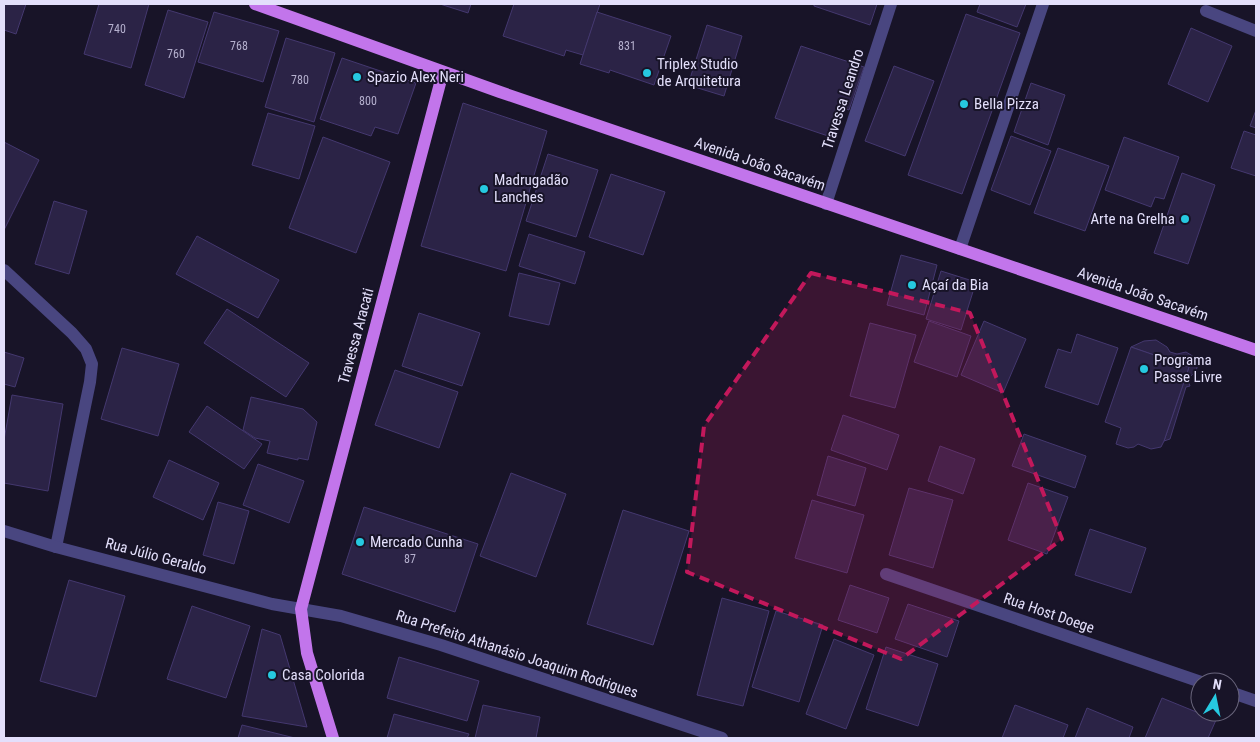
<svg xmlns="http://www.w3.org/2000/svg" width="1260" height="742" font-family="'Roboto Condensed',sans-serif">
	<style>
		.building { fill: #2b2346; stroke: #44386f }
		.lines { fill: none; stroke-linecap: round; stroke-linejoin: round }
		.minor { stroke: #494680; stroke-width: 12 }
		.major { stroke: #c275eb; stroke-width: 12 }
		.marked { fill: #c2185b; fill-opacity: 0.2; stroke: #c2185b; stroke-width: 4; stroke-dasharray: 10 6; stroke-linejoin: round }
		.poi-dot { fill: #26c9e0; stroke: #181428; stroke-width: 2 }
		.labels { text-anchor: middle; stroke-width: 4; stroke-linejoin: round; paint-order: stroke }
		.number-label { font-size: 12px; fill: #b5b0ce }
		.poi-label { font-size: 15px; fill: #e3dffb; stroke: #181428; text-anchor: start }
		.street-label { font-size: 15px; fill: #e3dffb; stroke: #181428 }
	</style>
	<rect width="100%" height="100%" fill="#181428"/>
	<!-- building -->
	<g class="building">
		<polygon points="4,4 26,4 16,34 4,30"/>
		<polygon points="99,4 149,4 131,68 84,54"/>
		<polygon points="440,4 471,4 468,13"/>
		<polygon points="514,4 600,4 583,55 566,50 564,56 503,36"/>
		<polygon points="814,4 877,4 870,25 814,6"/>
		<polygon points="980,4 1026,4 1017,27 977,12"/>
		<polygon points="168,10 208,22 184,98 145,85"/>
		<polygon points="214,12 279,31 263,82 198,62"/>
		<polygon points="597,12 671,36 654,85 610,70 609,73 580,64"/>
		<polygon points="966,14 1020,33 962,194 908,175"/>
		<polygon points="707,25 742,36 724,96 688,85"/>
		<polygon points="1191,28 1232,46 1208,102 1168,84"/>
		<polygon points="286,38 335,53 314,122 265,107"/>
		<polygon points="801,46 864,67 849,110 838,106 828,136 775,118"/>
		<polygon points="342,58 416,83 398,134 375,127 371,136 320,119"/>
		<polygon points="894,66 934,81 905,156 865,141"/>
		<polygon points="1031,83 1065,95 1048,145 1014,132"/>
		<polygon points="463,103 547,131 506,271 421,246"/>
		<polygon points="1256,110 1256,128 1250,126"/>
		<polygon points="268,113 315,126 299,179 252,165"/>
		<polygon points="1244,131 1256,135 1256,176 1231,168"/>
		<polygon points="1011,136 1051,151 1030,205 991,190"/>
		<polygon points="323,137 390,162 356,253 289,228"/>
		<polygon points="1124,137 1179,157 1164,199 1155,197 1151,207 1105,190"/>
		<polygon points="4,142 39,160 4,230"/>
		<polygon points="1058,148 1109,166 1085,231 1034,213"/>
		<polygon points="548,154 598,170 576,237 526,221"/>
		<polygon points="1182,173 1215,185 1188,264 1154,253"/>
		<polygon points="611,174 665,192 643,255 589,237"/>
		<polygon points="54,201 87,211 69,274 35,264"/>
		<polygon points="529,234 585,252 575,284 519,266"/>
		<polygon points="197,236 279,280 258,318 176,274"/>
		<polygon points="901,255 937,265 924,315 887,305"/>
		<polygon points="941,271 976,282 961,330 926,319"/>
		<polygon points="519,273 560,283 549,325 509,316"/>
		<polygon points="227,309 309,363 286,397 204,343"/>
		<polygon points="419,313 480,333 462,386 402,366"/>
		<polygon points="929,321 971,336 957,377 914,362"/>
		<polygon points="984,321 1026,339 1003,393 961,375"/>
		<polygon points="870,323 916,335 895,408 850,396"/>
		<polygon points="1077,334 1118,348 1098,405 1045,387 1058,349 1071,353"/>
		<polygon points="1156,340 1167,347 1170,352 1177,354 1186,352 1191,355 1195,358 1197,363 1197,368 1195,372 1191,376 1187,378 1190,386 1186,387 1170,439 1164,441 1189,367 1131,347 1144,341"/>
		<polygon points="1131,347 1189,367 1164,441 1161,447 1151,449 1138,444 1134,447 1128,448 1116,444 1121,428 1105,422"/>
		<polygon points="122,348 179,364 158,436 101,419"/>
		<polygon points="4,352 24,358 15,387 4,384"/>
		<polygon points="395,370 458,392 439,448 375,425"/>
		<polygon points="12,395 63,404 48,491 4,483 4,440"/>
		<polygon points="251,397 303,409 317,422 308,460 298,458 298,460 267,453 270,441 255,438 243,430"/>
		<polygon points="207,406 262,444 244,469 189,432"/>
		<polygon points="843,415 899,435 887,470 831,450"/>
		<polygon points="1024,434 1086,456 1075,488 1012,466"/>
		<polygon points="940,446 975,459 963,494 928,481"/>
		<polygon points="828,456 866,468 855,506 817,495"/>
		<polygon points="169,460 219,483 203,520 153,497"/>
		<polygon points="258,464 304,481 289,523 243,505"/>
		<polygon points="511,473 566,494 536,577 480,556"/>
		<polygon points="1028,483 1068,497 1047,554 1008,540"/>
		<polygon points="909,488 953,500 933,568 889,555"/>
		<polygon points="812,500 864,515 847,573 795,558"/>
		<polygon points="218,502 249,511 234,564 203,555"/>
		<polygon points="364,507 478,544 455,612 342,574"/>
		<polygon points="623,510 689,531 653,645 587,624"/>
		<polygon points="1090,529 1146,548 1131,593 1075,575"/>
		<polygon points="69,580 125,596 96,697 40,681"/>
		<polygon points="850,585 889,598 877,633 838,620"/>
		<polygon points="722,598 769,611 743,706 697,695"/>
		<polygon points="908,604 959,621 947,657 895,639"/>
		<polygon points="192,606 250,626 226,698 167,679"/>
		<polygon points="776,611 823,625 799,702 752,687"/>
		<polygon points="262,629 280,635 307,727 242,716"/>
		<polygon points="834,639 874,655 846,729 806,714"/>
		<polygon points="886,647 938,664 918,726 866,709"/>
		<polygon points="399,657 479,681 467,721 387,698"/>
		<polygon points="1162,698 1216,720 1208,738 1145,738"/>
		<polygon points="483,705 540,717 536,738 475,738"/>
		<polygon points="1015,705 1068,725 1063,738 1002,738"/>
		<polygon points="1087,708 1133,727 1129,738 1075,738"/>
		<polygon points="394,714 469,734 467,738 387,738"/>
		<polygon points="242,725 295,738 238,738"/>
	</g>
	<g class="lines">
		<!-- minor -->
		<g class="minor">
			<polyline points="1206,11 1256,31"/>
			<polyline points="826,204 891,4"/>
			<polyline points="960,249 1043,4"/>
			<polyline points="4,270 72,333 86,349 92,364 90,382 56,547"/>
			<polyline points="4,531 56,547 272,604 341,616 441,645 722,738"/>
			<polyline points="886,574 1201,682"/>
			<polyline points="1230,692 1256,701"/>
		</g>
		<!-- major -->
		<g class="major">
			<polyline points="255,4 500,92 1256,350"/>
			<polyline points="333,738 307,653 301,609 443,72"/>
		</g>
	</g>
	<!-- marked area -->
	<path class="marked" d="M811,273L970,313L1062,539L901,659L687,572L704,426Z"/>
	<!-- markers -->
	<g class="poi-dot">
		<circle cx="647" cy="73" r="5"/>
		<circle cx="357" cy="77" r="5"/>
		<circle cx="964" cy="104" r="5"/>
		<circle cx="484" cy="189" r="5"/>
		<circle cx="1185" cy="219" r="5"/>
		<circle cx="912" cy="285" r="5"/>
		<circle cx="1144" cy="369" r="5"/>
		<circle cx="360" cy="542" r="5"/>
		<circle cx="272" cy="675" r="5"/>
	</g>
	<g class="labels">
		<!-- number labels -->
		<g class="number-label">
			<text x="117" y="33">740</text>
			<text x="239" y="50">768</text>
			<text x="627" y="50">831</text>
			<text x="176" y="58">760</text>
			<text x="300" y="84">780</text>
			<text x="368" y="105">800</text>
			<text x="410" y="563">87</text>
		</g>
		<!-- poi labels -->
		<g class="poi-label">
			<text x="657" y="69">Triplex Studio<tspan x="657" dy="17">de Arquitetura</tspan></text>
			<text x="367" y="82">Spazio Alex Neri</text>
			<text x="974" y="109">Bella Pizza</text>
			<text x="494" y="185">Madrugadão<tspan x="494" dy="17">Lanches</tspan></text>
			<text x="1175" y="224" text-anchor="end">Arte na Grelha</text>
			<text x="922" y="290">Açaí da Bia</text>
			<text x="1154" y="365">Programa<tspan x="1154" dy="17">Passe Livre</tspan></text>
			<text x="370" y="547">Mercado Cunha</text>
			<text x="282" y="680">Casa Colorida</text>
		</g>
		<!-- street labels -->
		<g class="street-label">
			<text transform="translate(843 99) rotate(-72)" y="5">Travessa Leandro</text>
			<text transform="translate(760 164) rotate(19)" y="5">Avenida João Sacavém</text>
			<text transform="translate(1143 294) rotate(19)" y="5">Avenida João Sacavém</text>
			<text transform="translate(356 336) rotate(-75)" y="5">Travessa Aracati</text>
			<text transform="translate(156 556) rotate(15)" y="5">Rua Júlio Geraldo</text>
			<text transform="translate(1049 613) rotate(19)" y="5">Rua Host Doege</text>
			<text transform="translate(517 654) rotate(18)" y="5">Rua Prefeito Athanásio Joaquim Rodrigues</text>
		</g>
	</g>
	<!-- border -->
	<rect width="1260" height="742" fill="none" stroke="#e3dffb" stroke-width="10"/>
	<!-- north arrow -->
	<g transform="translate(1215 697) rotate(10)"><circle r="24" fill="#181428" stroke="#69657c"/>
	<path d="M0-4L9 19L0 12L-9 19Z" fill="#26c9e0"/>
	<text y="-8" font-size="14" font-weight="bold" text-anchor="middle" fill="#e3dffb">N</text>
	</g>
</svg>
